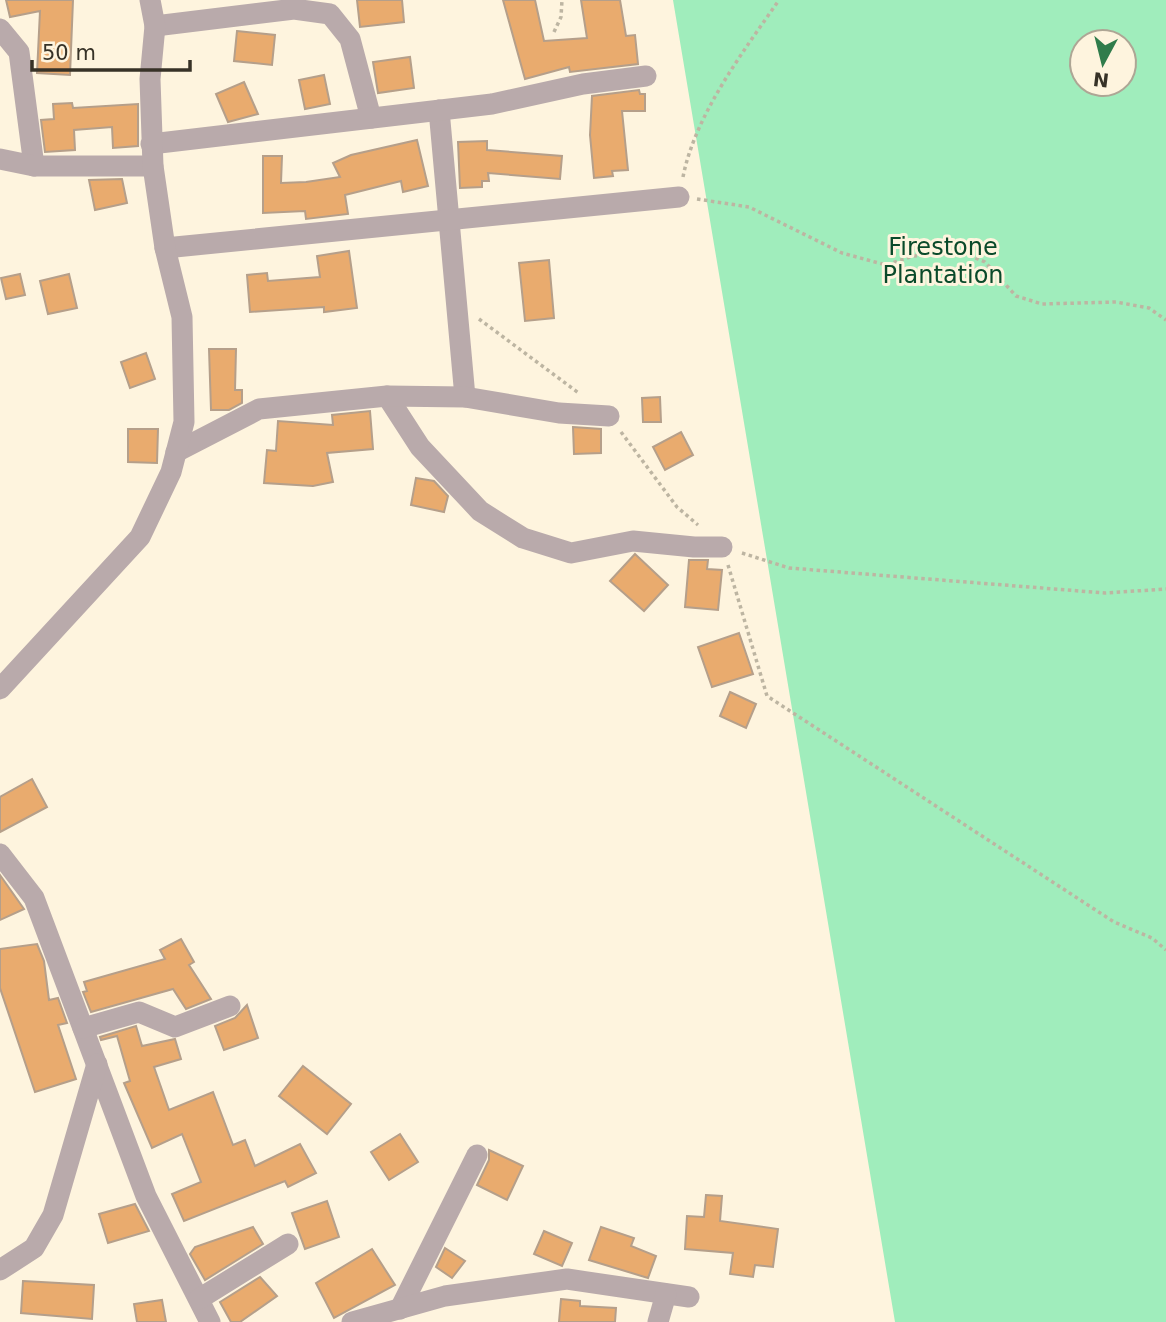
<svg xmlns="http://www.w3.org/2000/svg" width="1166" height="1322" font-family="'DejaVu Sans',sans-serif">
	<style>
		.green { fill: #a0edbc; fill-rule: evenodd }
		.building { fill: #e9ab6e; stroke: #b59f8a; stroke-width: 2 }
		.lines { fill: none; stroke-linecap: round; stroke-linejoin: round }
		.path { stroke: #bdb5a2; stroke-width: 3.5; stroke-dasharray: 3.5 3.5; stroke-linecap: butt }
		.minor { stroke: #b9aaab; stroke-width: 21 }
		.labels { text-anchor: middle; stroke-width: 6; stroke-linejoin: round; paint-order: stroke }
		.park-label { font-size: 24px; fill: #0a4a2a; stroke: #fef4de }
	</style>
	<rect width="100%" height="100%" fill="#fef4de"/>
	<!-- green -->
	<path class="green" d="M673,0H1166V1322H895ZM1082,42H1124V84H1082Z"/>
	<!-- building -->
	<g class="building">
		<polygon points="6,0 73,0 70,75 37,73 40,11 10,17"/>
		<polygon points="357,0 402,0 404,22 360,27"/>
		<polygon points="503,0 535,0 544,41 587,38 581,0 620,0 626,36 635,35 638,64 570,72 569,67 525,79"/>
		<polygon points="237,31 275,35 272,65 234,61"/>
		<polygon points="410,57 414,88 378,93 373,62"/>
		<polygon points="324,75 330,104 305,109 299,80"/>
		<polygon points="244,82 258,114 228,122 216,94"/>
		<polygon points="639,90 640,94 645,94 645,111 622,111 628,170 612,171 613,176 594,178 590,135 592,96"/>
		<polygon points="72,103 73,108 138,104 138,146 113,148 112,127 74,130 75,150 45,152 41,120 54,119 53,104"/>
		<polygon points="417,140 428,186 403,192 401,181 345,195 348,214 306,219 305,211 263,213 263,156 282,156 281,183 306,182 340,177 333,163 351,155"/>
		<polygon points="487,141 487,150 562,156 560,179 488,173 489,181 482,181 482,187 460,188 458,142"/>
		<polygon points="122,179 127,203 95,210 89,180"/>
		<polygon points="349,251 357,308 324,312 324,307 250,312 247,275 267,273 268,281 320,277 317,256"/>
		<polygon points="549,260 554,318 525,321 519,263"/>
		<polygon points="20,274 25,295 6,299 1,278"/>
		<polygon points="69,274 77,308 48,314 40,281"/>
		<polygon points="209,349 236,349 235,390 242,390 242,403 229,410 211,410"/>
		<polygon points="146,353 155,379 130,388 121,362"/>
		<polygon points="660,397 661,422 643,422 642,398"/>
		<polygon points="370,411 373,449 327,453 333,482 313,486 264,483 267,450 276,451 278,421 333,425 332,415"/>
		<polygon points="573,427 601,429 601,453 574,454"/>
		<polygon points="128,429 158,429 157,463 128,462"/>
		<polygon points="681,432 693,455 665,470 653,447"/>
		<polygon points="416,478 434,481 448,496 444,512 411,505"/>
		<polygon points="635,554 668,585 644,611 610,581"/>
		<polygon points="689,560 708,560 707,569 722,570 718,610 685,607"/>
		<polygon points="739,633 753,674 712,687 698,647"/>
		<polygon points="730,692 756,704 746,728 720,716"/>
		<polygon points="32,779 47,807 0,832 0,797"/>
		<polygon points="0,875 24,909 0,920"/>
		<polygon points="181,939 194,962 189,965 211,999 186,1009 173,989 91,1012 83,992 87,991 84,982 165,959 160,950"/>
		<polygon points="37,944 44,961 49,1000 58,998 67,1023 58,1025 76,1079 35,1092 0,988 0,949"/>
		<polygon points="247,1005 258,1038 224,1050 215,1026 235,1018"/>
		<polygon points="136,1026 142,1046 175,1039 181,1059 154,1067 169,1110 213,1092 233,1145 245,1140 255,1166 300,1144 316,1173 288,1187 285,1181 184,1221 172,1194 201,1182 182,1134 152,1148 124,1083 130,1081 117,1036 101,1040 100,1037"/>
		<polygon points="303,1066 351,1104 327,1134 279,1096"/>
		<polygon points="400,1134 418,1162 389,1180 371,1152"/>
		<polygon points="489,1150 523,1166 507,1200 477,1185 489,1160"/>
		<polygon points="706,1195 722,1196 720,1221 778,1229 773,1267 755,1265 753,1277 730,1274 733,1253 685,1249 687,1216 704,1217"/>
		<polygon points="327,1201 339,1237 305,1249 292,1213"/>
		<polygon points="135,1204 149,1231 108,1243 99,1214"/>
		<polygon points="253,1227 263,1244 205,1280 190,1254 195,1247"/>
		<polygon points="601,1227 634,1238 631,1246 656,1256 648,1278 589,1260"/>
		<polygon points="544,1231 572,1243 562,1266 534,1254"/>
		<polygon points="445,1248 465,1261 452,1278 436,1267"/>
		<polygon points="372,1249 395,1285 334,1318 316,1283"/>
		<polygon points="260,1277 277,1296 240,1322 231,1322 220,1302"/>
		<polygon points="23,1281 94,1285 92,1319 21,1313"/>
		<polygon points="561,1299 580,1301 580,1306 616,1308 615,1322 559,1322"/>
		<polygon points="162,1300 166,1322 137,1322 134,1304"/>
	</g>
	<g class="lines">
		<!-- path -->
		<g class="path">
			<polyline points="554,32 561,17 562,0"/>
			<path d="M683,177C695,115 743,52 779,0"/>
			<polyline points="697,199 749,207 842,253 886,265 913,256 964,253 985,262 1016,296 1042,304 1116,302 1149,308 1166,320"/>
			<polyline points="479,319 580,394"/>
			<polyline points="621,432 677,507 698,525"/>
			<polyline points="742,553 789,568 1105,593 1166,589"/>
			<polyline points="728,565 767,696 1114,922 1152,938 1166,950"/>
		</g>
		<!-- minor -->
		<g class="minor">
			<polyline points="155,26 294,9 330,14 350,39 371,118"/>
			<polyline points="0,29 19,52 34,166"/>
			<polyline points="439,110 465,397"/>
			<polyline points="151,144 492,104 583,84 646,76"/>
			<polyline points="0,159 34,166 153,166"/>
			<polyline points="165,248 679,197"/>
			<polyline points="387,396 420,447 480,511 523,538 571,553 633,541 694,547 722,547"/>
			<polyline points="176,452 259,409 387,396 465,397 559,413 609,416"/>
			<polyline points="0,689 140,537 171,472 184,422 182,317 165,248 153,166 150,79 155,26 150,0"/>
			<polyline points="0,854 34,898 146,1196 210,1322"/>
			<polyline points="83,1028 139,1012 175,1027 230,1006"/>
			<polyline points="0,1270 34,1248 53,1215 97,1064"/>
			<polyline points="199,1299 288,1244"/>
			<polyline points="400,1309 477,1155"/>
			<polyline points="352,1322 445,1296 567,1279 689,1297"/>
			<polyline points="658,1322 666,1294"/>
		</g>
	</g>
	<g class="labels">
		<!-- park labels -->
		<g class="park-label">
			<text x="943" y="255">Firestone<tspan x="943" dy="28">Plantation</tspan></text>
		</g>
	</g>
	<!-- north arrow -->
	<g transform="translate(1103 63) rotate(187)"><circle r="33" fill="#fef4de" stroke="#aea695" stroke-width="2"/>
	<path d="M0-5L12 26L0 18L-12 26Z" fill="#307c4b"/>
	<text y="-10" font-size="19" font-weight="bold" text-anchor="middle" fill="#373227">N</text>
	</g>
	<!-- scale -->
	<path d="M32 60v10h158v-10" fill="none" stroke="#373227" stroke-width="3.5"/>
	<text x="42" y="60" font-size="21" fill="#373227" stroke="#fef4de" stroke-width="5" paint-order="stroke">50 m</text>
</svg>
